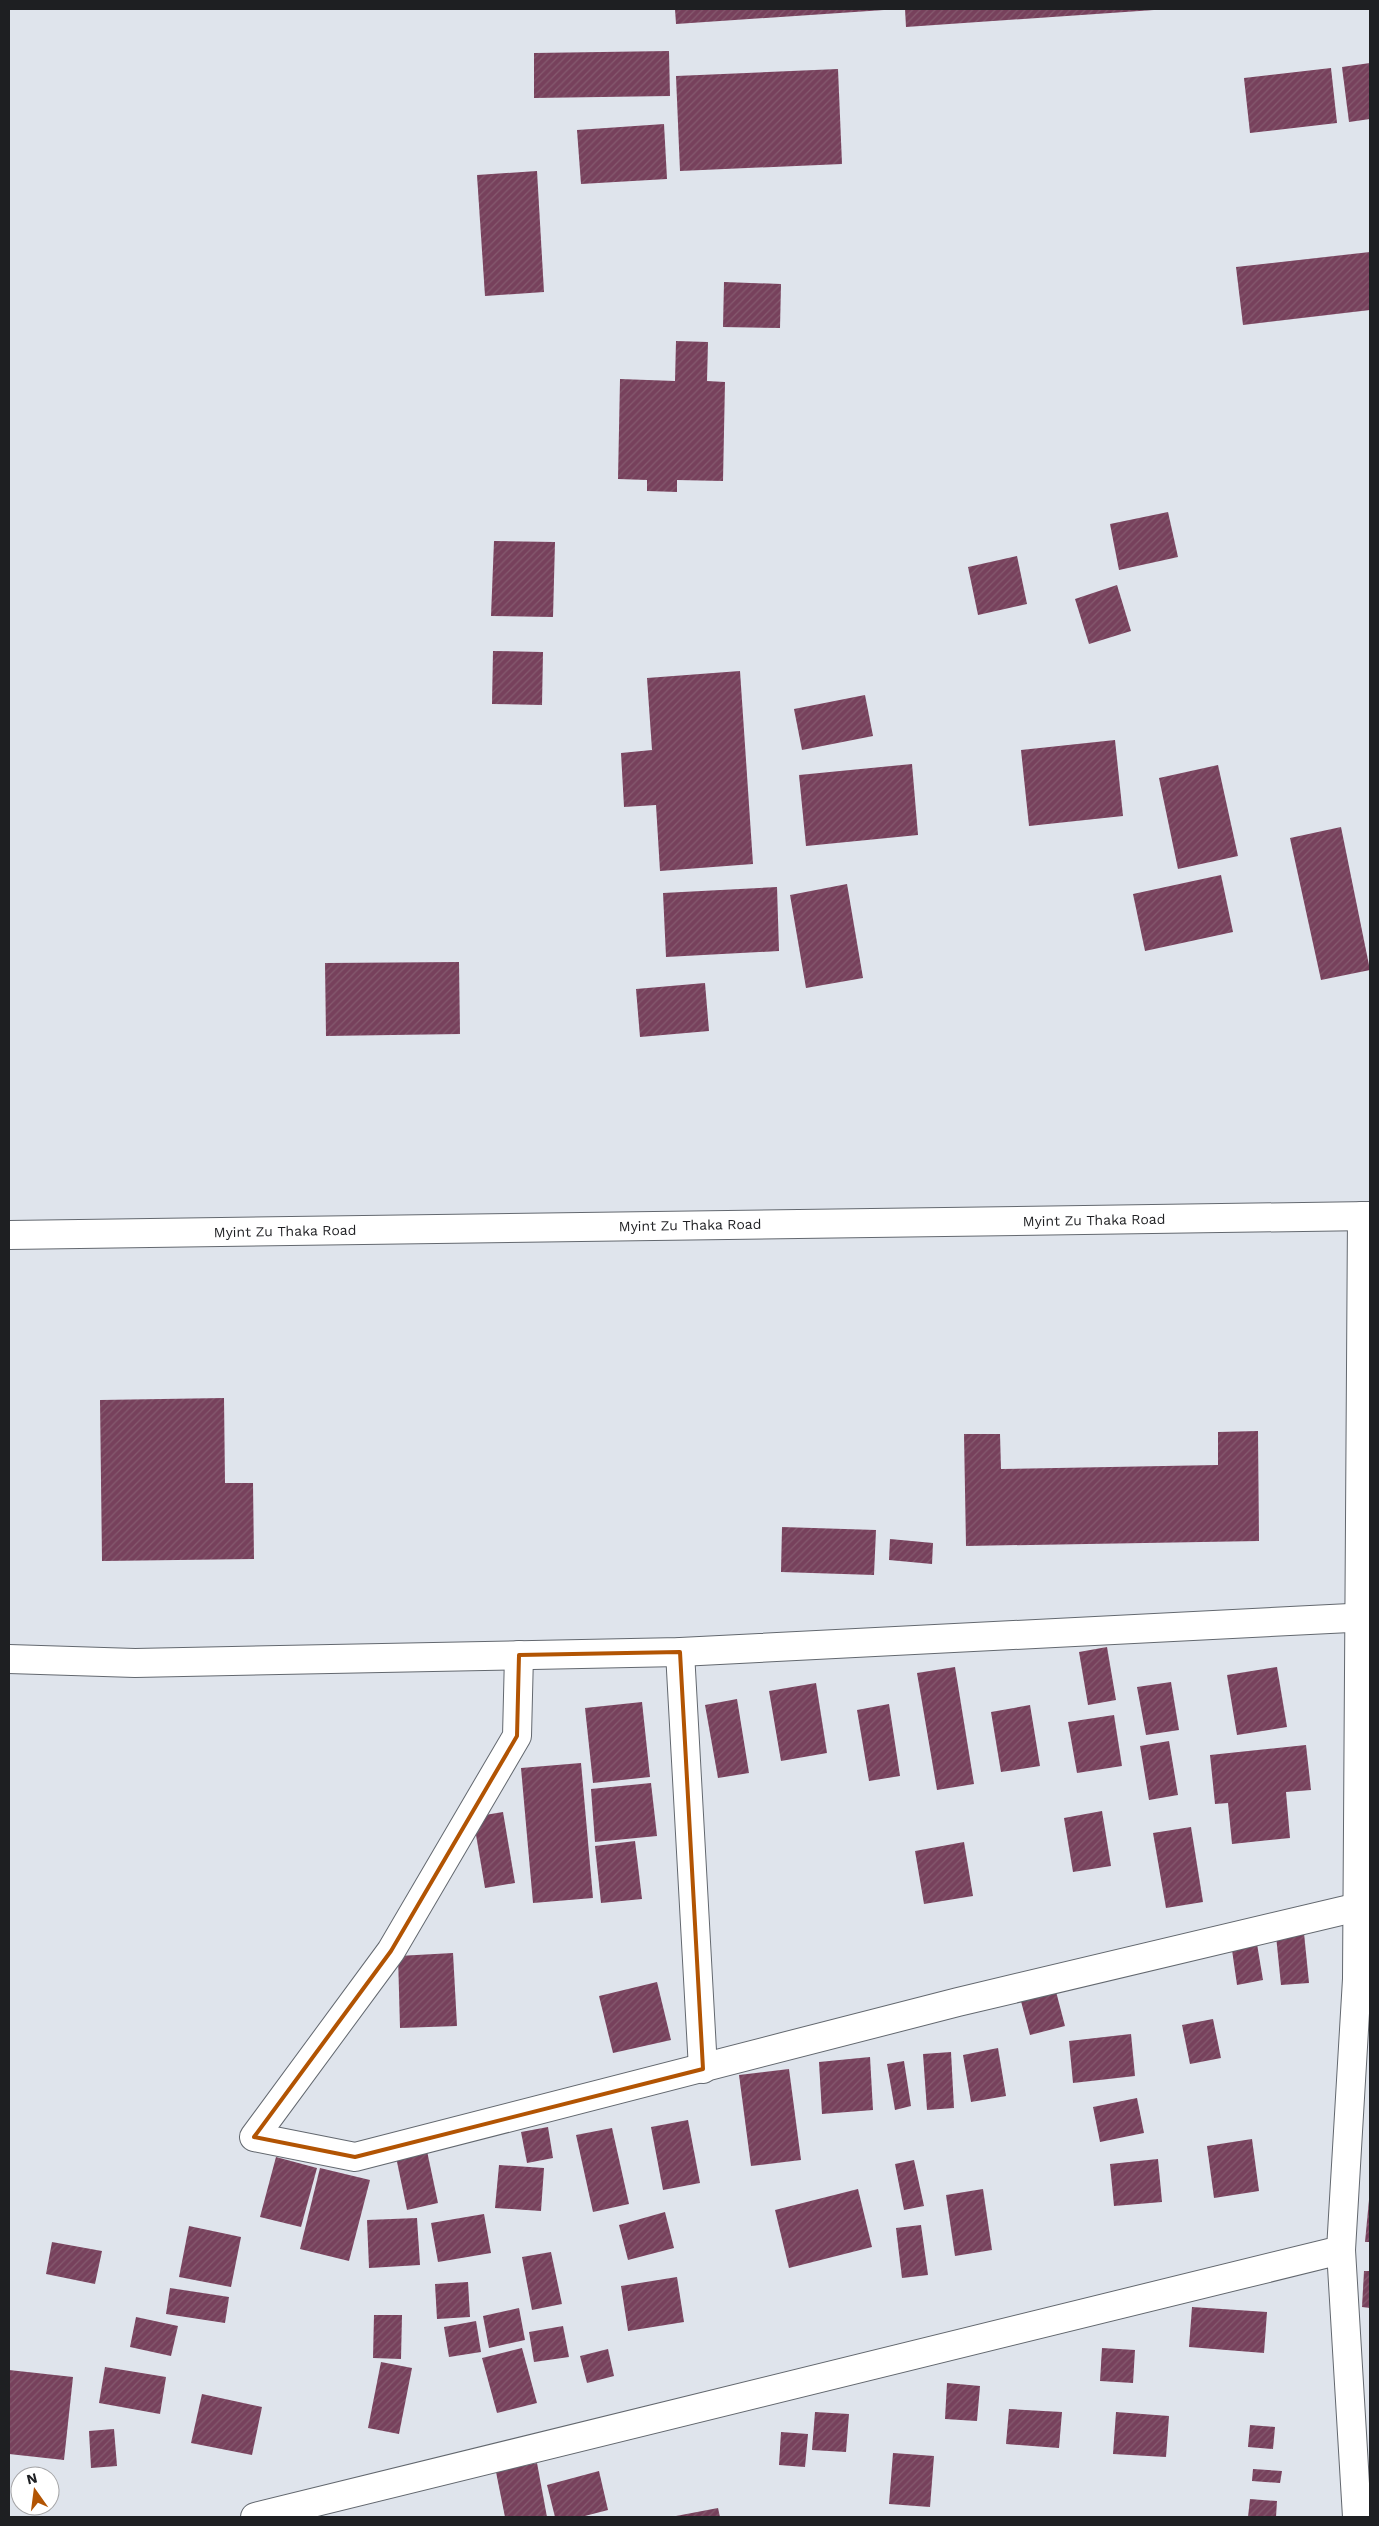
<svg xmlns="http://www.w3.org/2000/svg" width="1379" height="2526" font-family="'Work Sans',sans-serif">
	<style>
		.building { fill: url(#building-hatch) }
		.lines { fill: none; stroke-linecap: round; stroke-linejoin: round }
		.street-casing { stroke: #63686f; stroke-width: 30 }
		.secondary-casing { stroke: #63686f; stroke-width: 30 }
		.street { stroke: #fff; stroke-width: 28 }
		.secondary { stroke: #fff; stroke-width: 28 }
		.marked { fill: none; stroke: #b25403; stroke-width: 4; stroke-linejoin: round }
		.labels { text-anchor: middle; stroke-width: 5; stroke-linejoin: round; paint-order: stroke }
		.street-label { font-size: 14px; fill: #1e1f22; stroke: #fff }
	</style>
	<defs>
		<pattern id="building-hatch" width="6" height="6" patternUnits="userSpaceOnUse" patternTransform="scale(1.25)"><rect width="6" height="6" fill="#77415c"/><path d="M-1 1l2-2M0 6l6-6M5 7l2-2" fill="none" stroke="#855a6f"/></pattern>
	</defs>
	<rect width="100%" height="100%" fill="#dfe4ec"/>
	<!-- building -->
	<g class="building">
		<polygon points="675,9 884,9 884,10 676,24"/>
		<polygon points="905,9 1154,9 1154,10 906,27"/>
		<polygon points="669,51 670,96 534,98 534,53"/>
		<polygon points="1370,63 1370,119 1349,122 1342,67"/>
		<polygon points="1331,68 1337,123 1250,133 1244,78"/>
		<polygon points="838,69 842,164 680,171 676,76"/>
		<polygon points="664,124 667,179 581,184 577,130"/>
		<polygon points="537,171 544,292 485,296 477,175"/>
		<polygon points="1370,252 1370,310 1243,325 1236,267"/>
		<polygon points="724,282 781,284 780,328 723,327"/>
		<polygon points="676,341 708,342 707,381 725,382 723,481 677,480 677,492 647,491 647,480 618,479 620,379 675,381"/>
		<polygon points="1168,512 1178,557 1119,570 1110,524"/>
		<polygon points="494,541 555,542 553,617 491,616"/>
		<polygon points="1017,556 1027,604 978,615 968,567"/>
		<polygon points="1117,585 1131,631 1089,644 1075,599"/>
		<polygon points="493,651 543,652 542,705 492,704"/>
		<polygon points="740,671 753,864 660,871 656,805 624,807 621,753 652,750 647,678"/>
		<polygon points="865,695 873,736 802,750 794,709"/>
		<polygon points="1115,740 1123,816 1029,826 1021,750"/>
		<polygon points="912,764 918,835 806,846 799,775"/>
		<polygon points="1218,765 1238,856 1178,869 1159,778"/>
		<polygon points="1341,827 1370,970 1321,980 1290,838"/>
		<polygon points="1221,875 1233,932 1145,951 1133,894"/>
		<polygon points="847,884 863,978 806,988 790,895"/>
		<polygon points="777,887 779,951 666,957 663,893"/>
		<polygon points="459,962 460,1034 326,1036 325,963"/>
		<polygon points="705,983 709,1031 640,1037 636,989"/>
		<polygon points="224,1398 225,1483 253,1483 254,1559 102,1561 100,1400"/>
		<polygon points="1258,1431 1259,1541 966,1546 964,1434 1000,1434 1001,1469 1218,1465 1218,1432"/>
		<polygon points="782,1527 876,1530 874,1575 781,1572"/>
		<polygon points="890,1539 933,1543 932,1564 889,1560"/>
		<polygon points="1107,1647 1116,1700 1088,1705 1079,1652"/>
		<polygon points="955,1667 974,1784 937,1790 917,1673"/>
		<polygon points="1277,1667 1287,1727 1237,1735 1227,1675"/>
		<polygon points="1171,1682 1179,1730 1146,1735 1137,1687"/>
		<polygon points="816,1683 827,1753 781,1761 769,1691"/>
		<polygon points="737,1699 749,1773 718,1778 705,1705"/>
		<polygon points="642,1702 650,1777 593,1783 585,1708"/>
		<polygon points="889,1704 900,1776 869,1781 857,1710"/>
		<polygon points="1030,1705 1040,1766 1001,1772 991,1712"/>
		<polygon points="1114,1715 1122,1766 1077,1773 1068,1722"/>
		<polygon points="1169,1741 1178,1795 1149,1800 1140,1746"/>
		<polygon points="1306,1745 1311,1790 1286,1792 1290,1838 1232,1844 1228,1803 1215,1804 1210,1755"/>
		<polygon points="581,1763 593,1898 533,1903 521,1768"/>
		<polygon points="651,1783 657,1836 595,1842 591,1789"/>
		<polygon points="1102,1811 1111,1866 1073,1872 1064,1818"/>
		<polygon points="503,1812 515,1883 485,1888 473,1817"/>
		<polygon points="1191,1827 1203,1902 1166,1908 1153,1833"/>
		<polygon points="635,1841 642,1899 601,1903 595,1846"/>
		<polygon points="964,1842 973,1896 924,1904 915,1851"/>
		<polygon points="1303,1923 1309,1983 1281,1985 1275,1926"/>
		<polygon points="1255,1932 1263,1980 1237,1985 1230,1936"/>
		<polygon points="453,1953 457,2026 400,2028 398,1956"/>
		<polygon points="1053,1980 1065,2026 1030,2035 1018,1990"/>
		<polygon points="657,1982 671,2040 613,2053 599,1996"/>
		<polygon points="1213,2019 1221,2058 1190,2064 1182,2025"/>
		<polygon points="1131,2034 1135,2076 1073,2083 1069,2041"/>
		<polygon points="998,2048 1006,2096 971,2102 963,2055"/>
		<polygon points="951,2052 954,2108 927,2110 923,2054"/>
		<polygon points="870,2057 873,2110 822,2114 819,2062"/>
		<polygon points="904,2061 911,2106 895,2110 887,2064"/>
		<polygon points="789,2069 801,2160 751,2166 739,2075"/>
		<polygon points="1137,2098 1144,2133 1100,2142 1093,2107"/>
		<polygon points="688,2120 700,2183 663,2190 651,2127"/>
		<polygon points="548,2127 553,2158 527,2163 521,2132"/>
		<polygon points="612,2128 629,2204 593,2212 576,2135"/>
		<polygon points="1252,2139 1259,2191 1214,2198 1207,2146"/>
		<polygon points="427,2151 438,2203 407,2210 396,2157"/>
		<polygon points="276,2157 317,2168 301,2227 260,2217"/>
		<polygon points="1158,2159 1162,2202 1114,2206 1110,2164"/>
		<polygon points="914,2160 924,2206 904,2210 895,2164"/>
		<polygon points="499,2165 544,2168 541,2211 495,2208"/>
		<polygon points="320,2168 370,2180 349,2261 300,2249"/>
		<polygon points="858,2189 872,2247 789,2268 775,2210"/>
		<polygon points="983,2189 992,2250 955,2256 946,2195"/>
		<polygon points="1369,2200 1370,2200 1370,2242 1365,2242"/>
		<polygon points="665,2212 674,2248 628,2260 619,2225"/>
		<polygon points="484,2214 491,2253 438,2262 431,2223"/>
		<polygon points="417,2218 420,2265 369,2268 367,2220"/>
		<polygon points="921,2225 928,2275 902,2278 896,2228"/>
		<polygon points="189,2226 241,2237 231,2287 179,2277"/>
		<polygon points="52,2242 102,2251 95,2284 46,2274"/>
		<polygon points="551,2252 562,2304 532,2310 522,2257"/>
		<polygon points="1364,2271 1370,2271 1370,2308 1362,2307"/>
		<polygon points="677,2277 684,2322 628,2331 621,2286"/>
		<polygon points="468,2282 470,2317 437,2319 435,2284"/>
		<polygon points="170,2288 229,2297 225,2323 166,2314"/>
		<polygon points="1192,2307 1267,2312 1264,2353 1189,2347"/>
		<polygon points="519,2308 525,2340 489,2348 483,2316"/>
		<polygon points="374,2315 402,2315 401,2359 373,2358"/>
		<polygon points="136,2317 178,2326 171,2356 130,2347"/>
		<polygon points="476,2321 481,2352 449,2357 444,2327"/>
		<polygon points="563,2326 569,2357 534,2362 529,2332"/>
		<polygon points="522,2348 537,2403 497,2413 482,2358"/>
		<polygon points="1102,2348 1135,2350 1133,2383 1100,2381"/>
		<polygon points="608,2349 614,2376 587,2383 580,2356"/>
		<polygon points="381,2362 412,2368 399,2434 368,2428"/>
		<polygon points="105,2367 166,2377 160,2414 99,2403"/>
		<polygon points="9,2370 73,2377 64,2460 9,2454"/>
		<polygon points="947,2383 980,2386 977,2421 945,2419"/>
		<polygon points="202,2394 262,2407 252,2455 191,2443"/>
		<polygon points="1009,2409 1062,2412 1059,2448 1006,2444"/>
		<polygon points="815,2412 849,2414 846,2452 812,2450"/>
		<polygon points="1116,2412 1169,2416 1166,2457 1113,2454"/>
		<polygon points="1250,2425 1275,2427 1273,2449 1248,2447"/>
		<polygon points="114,2429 117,2466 91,2468 89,2431"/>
		<polygon points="781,2432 808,2434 805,2467 779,2465"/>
		<polygon points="893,2453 934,2456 930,2507 889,2504"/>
		<polygon points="537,2463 547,2517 505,2517 496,2472"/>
		<polygon points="1253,2469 1282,2471 1280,2483 1252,2481"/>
		<polygon points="599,2471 608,2510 581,2517 555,2517 547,2485"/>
		<polygon points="1250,2499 1277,2501 1276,2517 1248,2517"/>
		<polygon points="718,2508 720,2517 676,2517 676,2516"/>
	</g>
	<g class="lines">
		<!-- street casing -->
		<g class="street-casing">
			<g id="street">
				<polyline points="680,1652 703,2069"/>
				<polyline points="519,1655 517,1736 391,1951 254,2137 355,2157 958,2002 1358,1907"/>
				<polyline points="9,1659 135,1663 680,1652 1370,1617"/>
				<polyline points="1341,2250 1357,2517"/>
				<polyline points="255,2517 1341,2250 1357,1979 1362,1216"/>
			</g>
		</g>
		<!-- secondary casing -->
		<g class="secondary-casing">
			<polyline id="secondary" points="9,1235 1370,1216"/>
		</g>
		<!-- street -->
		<use href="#street" class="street"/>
		<!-- secondary -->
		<use href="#secondary" class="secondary"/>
	</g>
	<!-- marked area -->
	<path class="marked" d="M680,1652L703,2069L355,2157L254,2137L391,1951L517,1736L519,1655Z"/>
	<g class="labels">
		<!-- street labels -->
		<g class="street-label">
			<text transform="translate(1094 1220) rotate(-1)" y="5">Myint Zu Thaka Road</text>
			<text transform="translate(690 1225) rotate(-1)" y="5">Myint Zu Thaka Road</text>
			<text transform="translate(285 1231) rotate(-1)" y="5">Myint Zu Thaka Road</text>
		</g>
	</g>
	<!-- border -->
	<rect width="1379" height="2526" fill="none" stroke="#1e1f22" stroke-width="20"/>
	<!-- north arrow -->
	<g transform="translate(35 2491) rotate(346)"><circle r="24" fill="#ffffff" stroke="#a5a5a7"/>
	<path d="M0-4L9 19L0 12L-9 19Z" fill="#b25403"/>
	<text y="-8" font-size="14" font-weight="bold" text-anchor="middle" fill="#1e1f22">N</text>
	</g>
</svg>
